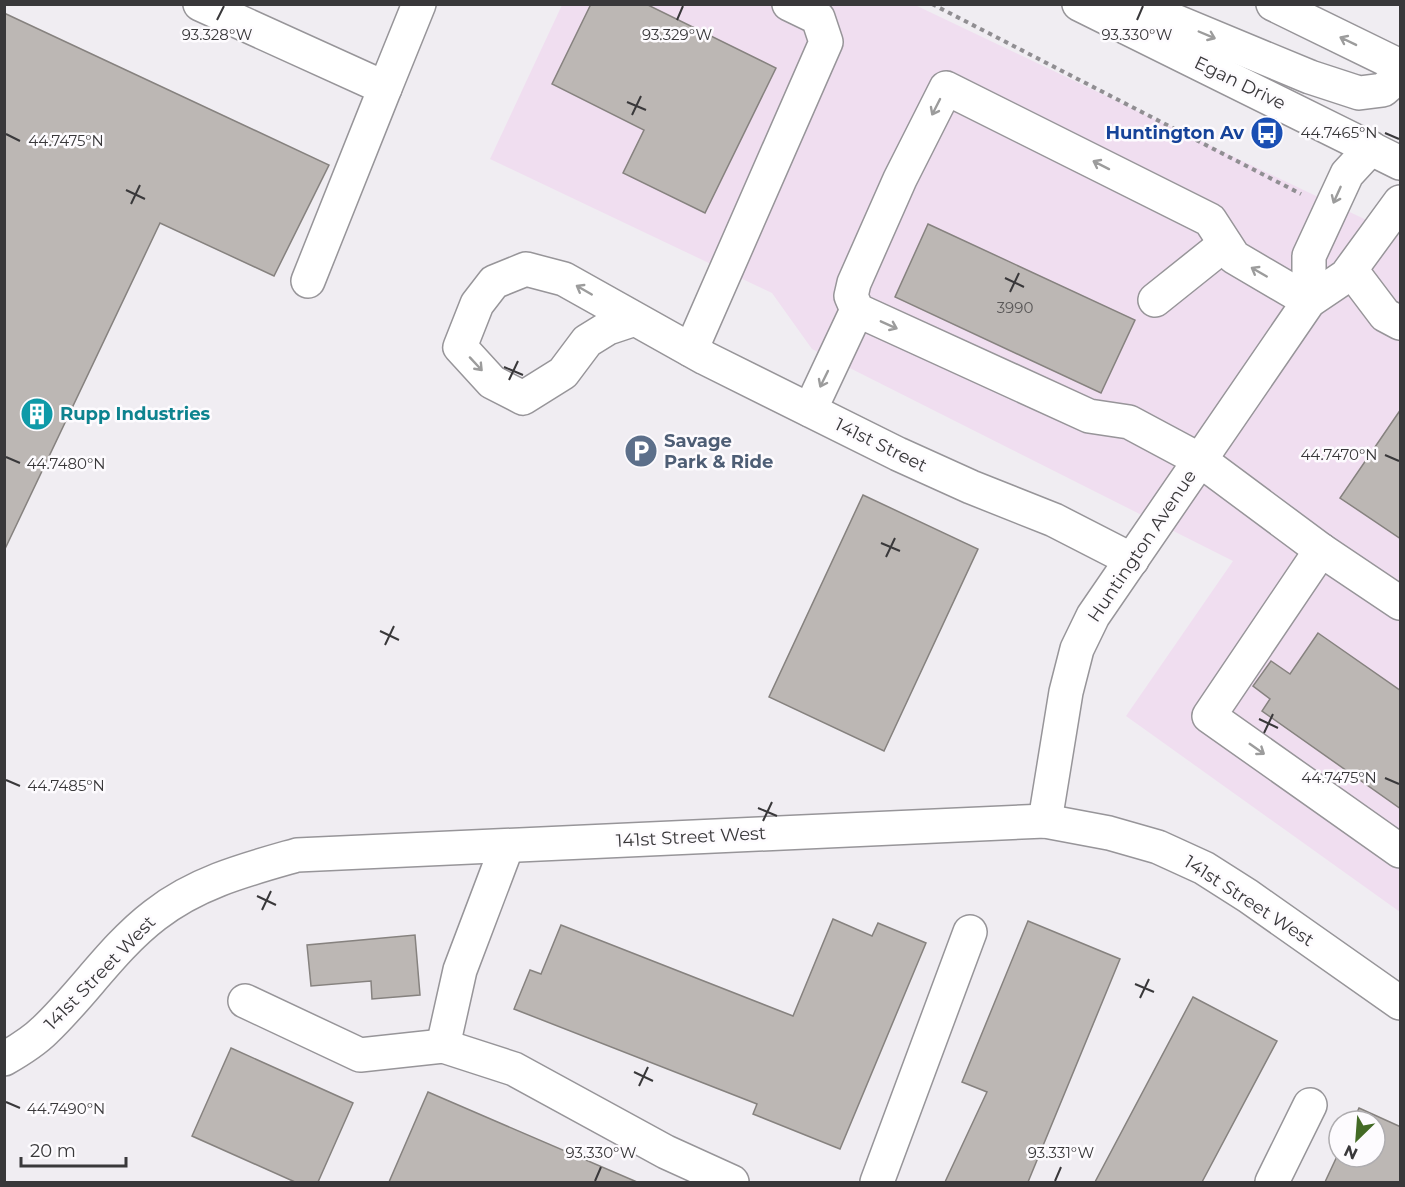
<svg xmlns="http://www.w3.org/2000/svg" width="1405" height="1187" font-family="Montserrat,sans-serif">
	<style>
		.commercial { fill: #f0def0 }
		.building { fill: #bcb7b4; stroke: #86827f; stroke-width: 1.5 }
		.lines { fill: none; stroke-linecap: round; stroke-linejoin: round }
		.minor-casing { stroke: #979599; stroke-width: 36 }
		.highway-casing { stroke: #979599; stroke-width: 36 }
		.path { stroke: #908e92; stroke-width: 4; stroke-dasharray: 4.5 4.5; stroke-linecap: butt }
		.minor { stroke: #fff; stroke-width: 33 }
		.highway { stroke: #fff; stroke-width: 33 }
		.oneway { stroke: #9c9c9c }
		.ticks { fill: none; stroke: #39383a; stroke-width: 2 }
		.labels { text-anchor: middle; stroke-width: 5; stroke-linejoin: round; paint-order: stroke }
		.number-label { font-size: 15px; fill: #5a5858 }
		.street-label { font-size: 18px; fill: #39383a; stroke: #fdfbfe }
		.transit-label { font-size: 18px; font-weight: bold; fill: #164399; stroke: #fdfbfe; text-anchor: end }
		.culture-label { font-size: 18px; font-weight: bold; fill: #0d838f; stroke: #fdfbfe; text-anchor: start }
		.service-label { font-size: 18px; font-weight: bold; fill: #4e5e75; stroke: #fdfbfe; text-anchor: start }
		.ticks-label { font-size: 15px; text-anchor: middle; fill: #39383a; stroke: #fdfbfe; stroke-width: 5; stroke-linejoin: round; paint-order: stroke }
	</style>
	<rect width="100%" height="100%" fill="#f0edf2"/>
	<!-- commercial -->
	<polygon class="commercial" points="562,5 915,5 1400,236 1400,912 1126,716 1233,561 812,349 772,293 490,159"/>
	<!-- building -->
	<g class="building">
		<polygon points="591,4 646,4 776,68 705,213 623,173 644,130 552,84"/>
		<polygon points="4,13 329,165 274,276 160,223 4,551"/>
		<polygon points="928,224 1135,320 1101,393 895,297"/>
		<polygon points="1401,409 1401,539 1340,498"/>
		<polygon points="863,495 978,549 884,751 769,697"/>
		<polygon points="1318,633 1401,691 1401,809 1262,711 1270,699 1253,686 1271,661 1290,674"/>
		<polygon points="833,919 872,936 878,923 926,943 840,1149 753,1114 757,1104 514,1009 530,970 541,974 561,925 793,1016"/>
		<polygon points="1028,921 1120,959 1028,1182 945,1182 987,1092 962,1082"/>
		<polygon points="415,935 420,995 372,999 371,981 311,986 307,945"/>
		<polygon points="1193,997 1277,1041 1202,1182 1095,1182"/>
		<polygon points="231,1048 353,1103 318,1182 295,1182 192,1136"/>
		<polygon points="428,1092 637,1182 389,1182"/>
		<polygon points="1359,1108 1401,1127 1401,1182 1325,1182 1339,1152 1339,1157 1375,1157 1375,1121 1353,1121"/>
	</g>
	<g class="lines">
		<!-- minor casing -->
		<g class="minor-casing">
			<g id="minor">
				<polyline points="200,4 385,88 419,4"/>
				<polyline points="1351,270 1385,315 1400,323"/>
				<polyline points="308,281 385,88"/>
				<polyline points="1155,300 1225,244"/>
				<polyline points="1309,301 1234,257 1210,220 946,88 900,179 854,283 851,296 857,310 1089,416 1129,422 1200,460 1321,550"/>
				<polyline points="1309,301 1309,256 1347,174 1371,148"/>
				<polyline points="635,319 608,328 587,341 563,373 523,398 492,382 460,347 477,304 494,282 526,269 564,279 705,358 898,454 971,487 1054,520 1132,560"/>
				<polyline points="691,350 826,42 818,18 789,4"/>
				<polyline points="810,410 857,310"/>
				<polyline points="1400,603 1321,550 1209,716 1400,851"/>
				<polyline points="1045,821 1066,692 1077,649 1093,616 1309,301 1346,276 1400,202"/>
				<polyline points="245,1001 360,1055 443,1046 514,1069 666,1152 732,1182"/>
				<polyline points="443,1046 460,970 507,846"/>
				<path d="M4,1059C18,1051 34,1041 45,1030C83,994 113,947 155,915C197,882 248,869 297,855L1045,821L1109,833L1158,847L1204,868L1248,896L1400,1003"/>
				<polyline points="877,1182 970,932"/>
				<polyline points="1272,1182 1310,1105"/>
			</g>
		</g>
		<!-- highway casing -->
		<g class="highway-casing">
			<g id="highway">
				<polyline points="1079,4 1400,163"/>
				<polyline points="1134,4 1310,77 1359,93 1383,90 1400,75"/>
				<polyline points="1273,4 1400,66"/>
			</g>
		</g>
		<!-- path -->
		<polyline class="path" points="932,4 1301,194"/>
		<!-- minor -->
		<use href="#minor" class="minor"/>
		<!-- highway -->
		<use href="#highway" class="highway"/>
	</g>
	<!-- one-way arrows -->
	<defs><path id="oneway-shaft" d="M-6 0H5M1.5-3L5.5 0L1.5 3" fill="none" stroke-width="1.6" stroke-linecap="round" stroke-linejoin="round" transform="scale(1.5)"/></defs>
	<g class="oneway">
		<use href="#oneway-shaft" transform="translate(1207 35) rotate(23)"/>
		<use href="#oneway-shaft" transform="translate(1348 41) rotate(-154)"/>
		<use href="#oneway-shaft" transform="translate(936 107) rotate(117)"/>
		<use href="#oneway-shaft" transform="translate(1101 165) rotate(-153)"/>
		<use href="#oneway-shaft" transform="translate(1337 195) rotate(114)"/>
		<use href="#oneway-shaft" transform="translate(1259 272) rotate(-150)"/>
		<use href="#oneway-shaft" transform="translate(584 290) rotate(-150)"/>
		<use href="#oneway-shaft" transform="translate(889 325) rotate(24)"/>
		<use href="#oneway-shaft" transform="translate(476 364) rotate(47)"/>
		<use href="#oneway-shaft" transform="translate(824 379) rotate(116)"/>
		<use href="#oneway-shaft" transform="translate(1257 749) rotate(35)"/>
	</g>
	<!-- ticks -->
	<path class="ticks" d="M217,20L224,6M677,20L683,6M1137,20L1143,6M627,102L646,110M632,115L641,96M1385,133L1399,139M6,134L20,141M126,190L145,199M131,204L140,185M1005,278L1024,287M1010,292L1019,273M504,367L523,375M509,380L518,361M1385,455L1399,461M6,457L20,463M881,543L900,551M886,557L895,538M380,631L399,640M385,645L394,626M1259,719L1278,728M1264,733L1273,714M1385,778L1399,784M6,780L20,786M758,808L777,816M763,821L772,802M257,896L276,905M262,910L271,891M1135,984L1154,992M1140,998L1149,979M634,1072L653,1081M639,1086L648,1067M6,1102L20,1108M595,1181L601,1167M1055,1181L1061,1167"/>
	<!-- icons -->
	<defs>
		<g id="bus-disc" transform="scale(1.725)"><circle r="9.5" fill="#1a4fb4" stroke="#fdfbfe"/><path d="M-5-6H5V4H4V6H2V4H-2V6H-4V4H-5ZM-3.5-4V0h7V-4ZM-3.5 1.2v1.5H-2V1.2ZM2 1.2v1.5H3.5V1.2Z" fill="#fff"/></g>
		<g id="building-disc" transform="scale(1.725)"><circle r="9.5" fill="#0f9aa8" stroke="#fdfbfe"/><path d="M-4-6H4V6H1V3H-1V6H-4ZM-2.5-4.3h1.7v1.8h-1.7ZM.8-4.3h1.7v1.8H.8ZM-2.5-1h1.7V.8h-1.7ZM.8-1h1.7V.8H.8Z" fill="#fff"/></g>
		<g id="parking-disc" transform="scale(1.725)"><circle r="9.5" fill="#5c6f8a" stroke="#fdfbfe"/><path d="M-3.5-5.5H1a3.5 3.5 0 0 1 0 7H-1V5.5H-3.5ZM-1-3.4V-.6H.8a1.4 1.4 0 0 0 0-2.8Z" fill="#fff"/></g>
	</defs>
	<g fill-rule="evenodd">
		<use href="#bus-disc" x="1267" y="133"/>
		<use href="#building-disc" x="37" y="414"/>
		<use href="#parking-disc" x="641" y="451"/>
	</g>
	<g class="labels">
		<!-- number labels -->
		<g class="number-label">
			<text x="1015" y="313">3990</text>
		</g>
		<!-- street labels -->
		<g class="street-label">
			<text transform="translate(1240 83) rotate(26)" y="6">Egan Drive</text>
			<text transform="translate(881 445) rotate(26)" y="6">141st Street</text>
			<text transform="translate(1142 546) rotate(-56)" y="6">Huntington Avenue</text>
			<text transform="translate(691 837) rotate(-3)" y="6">141st Street West</text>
			<text transform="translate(1249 901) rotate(33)" y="6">141st Street West</text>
			<text transform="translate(100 973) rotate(-46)" y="6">141st Street West</text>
		</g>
		<!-- transit labels -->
		<g class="transit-label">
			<text x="1244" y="139">Huntington Av</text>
		</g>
		<!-- culture labels -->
		<g class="culture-label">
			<text x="60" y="420">Rupp Industries</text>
		</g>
		<!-- service labels -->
		<g class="service-label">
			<text x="664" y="447">Savage<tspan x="664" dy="21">Park &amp; Ride</tspan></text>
		</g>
	</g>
	<g class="ticks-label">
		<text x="217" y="40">93.328°W</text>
		<text x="677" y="40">93.329°W</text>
		<text x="1137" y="40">93.330°W</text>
		<text x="1339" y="138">44.7465°N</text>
		<text x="66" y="146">44.7475°N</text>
		<text x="1339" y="460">44.7470°N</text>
		<text x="66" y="469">44.7480°N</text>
		<text x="1339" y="783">44.7475°N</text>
		<text x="66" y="791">44.7485°N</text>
		<text x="66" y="1114">44.7490°N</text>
		<text x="601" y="1158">93.330°W</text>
		<text x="1061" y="1158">93.331°W</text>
	</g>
	<!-- border -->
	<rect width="1405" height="1187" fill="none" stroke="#39383a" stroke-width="12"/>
	<!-- north arrow -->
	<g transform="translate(1357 1139) rotate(205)"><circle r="28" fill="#fdfbfe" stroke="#afadb0" stroke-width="1.5"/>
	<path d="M0-4.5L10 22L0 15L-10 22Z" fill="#436a25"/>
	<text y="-9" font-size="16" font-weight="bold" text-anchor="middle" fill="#39383a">N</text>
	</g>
	<!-- scale -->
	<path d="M21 1157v9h105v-9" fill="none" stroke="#39383a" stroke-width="3"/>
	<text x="30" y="1157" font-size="18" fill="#39383a" stroke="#fdfbfe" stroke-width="4.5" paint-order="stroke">20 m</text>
</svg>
